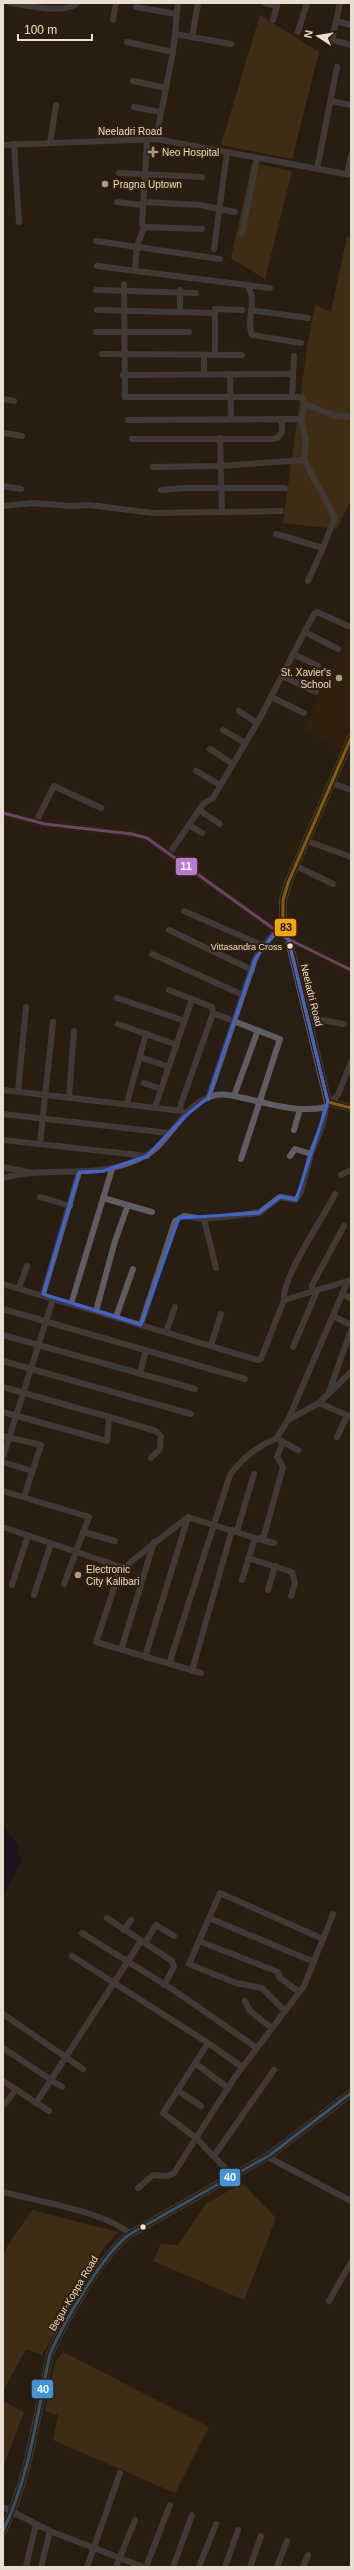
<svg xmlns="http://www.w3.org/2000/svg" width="354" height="2570" font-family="Arial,sans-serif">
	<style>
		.built { fill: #382307 }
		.green { fill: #5c3f1b }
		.water { fill: #17032c }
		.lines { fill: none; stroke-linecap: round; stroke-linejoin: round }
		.minor { stroke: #605c63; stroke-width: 6 }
		.major { stroke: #635b60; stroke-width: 8 }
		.bus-1-casing { stroke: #311f08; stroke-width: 6 }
		.bus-2-casing { stroke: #311f08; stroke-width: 6 }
		.bus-3-casing { stroke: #311f08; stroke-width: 6 }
		.bus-1 { stroke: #f7a600; stroke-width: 3 }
		.bus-2 { stroke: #ba77d6; stroke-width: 3 }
		.bus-3 { stroke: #4094de; stroke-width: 3 }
		.marked { fill: none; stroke: #3c64d7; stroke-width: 3; stroke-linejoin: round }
		.poi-dot { fill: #a69b8e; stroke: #311f08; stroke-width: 1.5 }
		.bus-dot { fill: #eaded1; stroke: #311f08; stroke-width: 1.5 }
		.labels { text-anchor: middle; stroke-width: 4; stroke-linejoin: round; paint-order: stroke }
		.bus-label { font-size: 9px; fill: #eaded1; stroke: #311f08; text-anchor: end }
		.street-label { font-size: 10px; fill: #eaded1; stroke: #311f08 }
		.poi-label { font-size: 10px; fill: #eaded1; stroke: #311f08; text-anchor: start }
		.line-badge { stroke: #311f08; stroke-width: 1.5 }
		.badge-label { font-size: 11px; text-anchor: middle; font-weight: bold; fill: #fff }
		.pale-badge-label { font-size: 11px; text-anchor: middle; font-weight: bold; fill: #111 }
	</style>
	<rect width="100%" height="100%" fill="#281e11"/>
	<!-- built -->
	<polygon class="built" points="351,627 351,738 345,751 304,729"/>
	<!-- green -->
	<g class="green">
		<polygon points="260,15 319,52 292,159 221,145"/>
		<polygon points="252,163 292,171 265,279 231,258"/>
		<polygon points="347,236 351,238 351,500 337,529 283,523 307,348 315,305 331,312"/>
		<polygon points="242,2183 276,2218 244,2300 153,2261 161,2244 178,2245 206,2204"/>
		<polygon points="32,2210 118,2232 102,2250 42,2355 26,2349 3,2391 3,2253"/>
		<polygon points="63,2352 209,2427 175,2493 53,2440 58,2415 45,2411 55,2363"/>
		<polygon points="3,2401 24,2412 3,2467"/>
	</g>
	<!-- water -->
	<polygon class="water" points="3,1826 18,1845 21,1862 3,1896"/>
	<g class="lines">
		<!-- minor -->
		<g class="minor">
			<path d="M10,3C27,5 65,15 77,3"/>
			<polyline points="265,3 277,6"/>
			<polyline points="340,3 332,40 351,45"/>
			<polyline points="136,7 176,14"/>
			<polyline points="113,20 116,3"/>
			<polyline points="273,20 278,3"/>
			<polyline points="336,21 351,25"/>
			<polyline points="298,32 307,3"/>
			<polyline points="175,34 231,44"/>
			<polyline points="192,37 198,3"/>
			<polyline points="127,42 173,52"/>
			<polyline points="133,81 166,88"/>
			<polyline points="331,101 351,105"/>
			<polyline points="134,107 161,112"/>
			<polyline points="156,139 173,52 178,3"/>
			<polyline points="147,140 142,225 144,227 202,229"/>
			<polyline points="50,143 56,105"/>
			<polyline points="14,144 19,222"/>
			<polyline points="3,145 156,139 351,175"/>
			<polyline points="317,169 337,67"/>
			<polyline points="119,173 202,177"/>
			<polyline points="347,174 351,155"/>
			<polyline points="117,202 142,205"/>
			<polyline points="143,202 201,205"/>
			<polyline points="205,206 235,212"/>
			<polyline points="242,233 257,158"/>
			<polyline points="96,241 220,259"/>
			<polyline points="214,249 227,152"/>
			<polyline points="97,266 270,288"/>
			<polyline points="135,270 137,246 144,227"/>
			<polyline points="124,284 125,397 297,397 302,398 305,404 301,419"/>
			<path d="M247,285C259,301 245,319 252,335L301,343"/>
			<polyline points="96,290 196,293"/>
			<polyline points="180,290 180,312"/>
			<polyline points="97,310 214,313"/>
			<polyline points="251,310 308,318"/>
			<polyline points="96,332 189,332"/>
			<polyline points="102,354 242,355"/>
			<polyline points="204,355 204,374"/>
			<polyline points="215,355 215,309 242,310"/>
			<polyline points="230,374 231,418"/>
			<polyline points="123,375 293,374"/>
			<polyline points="292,397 294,356"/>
			<polyline points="3,399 14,401"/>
			<polyline points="305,404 336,416 351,417"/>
			<polyline points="128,420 301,419 306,441 304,460 335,517 323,548"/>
			<polyline points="3,433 22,436"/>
			<polyline points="220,438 222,512"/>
			<polyline points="132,439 273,439 277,438 282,432 282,419"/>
			<polyline points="153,467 220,466 304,460"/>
			<polyline points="3,486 21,489"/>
			<polyline points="161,490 185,488 285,488"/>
			<polyline points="3,506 33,503 71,506 89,505 153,513 281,511"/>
			<polyline points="276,534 323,548 308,581"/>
			<polyline points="305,632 338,649"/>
			<polyline points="293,654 318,666"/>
			<polyline points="282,676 316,692"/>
			<polyline points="271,697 304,713"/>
			<polyline points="239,711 257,723"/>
			<polyline points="223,730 245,743"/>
			<polyline points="210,749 233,764"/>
			<polyline points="196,771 220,785"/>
			<polyline points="332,783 351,790"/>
			<polyline points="199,810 220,824"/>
			<polyline points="3,813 45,824 132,834 147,838 288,939 351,970"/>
			<polyline points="36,822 54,786 101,808"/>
			<polyline points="189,825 202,833"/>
			<polyline points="307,841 351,857"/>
			<polyline points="169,854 204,803 213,798 259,720 314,614 317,612 348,626"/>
			<polyline points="296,866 333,884"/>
			<polyline points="184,911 264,946"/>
			<polyline points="169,930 252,970"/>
			<polyline points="152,954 243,995"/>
			<polyline points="169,990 212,1007 213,1013"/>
			<polyline points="117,998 185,1021"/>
			<polyline points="308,1021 322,1020 344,1024"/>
			<polyline points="118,1024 177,1045"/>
			<polyline points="140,1057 169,1067"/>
			<polyline points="144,1083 161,1089"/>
			<polyline points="3,1090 182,1111"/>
			<polyline points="18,1091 26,1007"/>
			<polyline points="234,1096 258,1030"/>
			<polyline points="69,1097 74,1031"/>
			<polyline points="208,1098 255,959 259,951 276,931"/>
			<polyline points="127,1103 146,1034"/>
			<polyline points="155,1107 192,999"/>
			<polyline points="179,1110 213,1013 280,1039 241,1159"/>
			<polyline points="3,1114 169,1133"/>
			<polyline points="294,1130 300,1109"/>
			<polyline points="3,1140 147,1156"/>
			<polyline points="40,1144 53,1022"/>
			<polyline points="290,1156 295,1149 311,1154"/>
			<polyline points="3,1167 33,1173"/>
			<polyline points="341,1175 351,1170"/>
			<path d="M3,1178C51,1165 100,1181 145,1156C171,1142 184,1101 216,1095C227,1093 237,1097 248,1099C274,1105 300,1113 326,1107"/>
			<polyline points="40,1197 70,1206"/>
			<polyline points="103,1198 152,1212"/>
			<polyline points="204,1219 216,1268"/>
			<polyline points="3,1284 53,1299"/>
			<polyline points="19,1288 27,1266"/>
			<polyline points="312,1292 312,1285 344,1226"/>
			<polyline points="342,1293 351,1299"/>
			<polyline points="43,1294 79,1172"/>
			<polyline points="284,1300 351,1280"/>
			<path d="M71,1304L257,1360L261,1359L284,1300C282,1276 323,1219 335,1194"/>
			<polyline points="3,1309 245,1379"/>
			<polyline points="96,1311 115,1241 128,1205"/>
			<polyline points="333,1316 351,1325"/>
			<polyline points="116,1317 133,1269"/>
			<polyline points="141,1325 175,1221 184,1216 204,1219 259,1213 280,1197 296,1200 301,1192 311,1154 323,1124 326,1107 338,1095 351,1062"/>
			<polyline points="166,1332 175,1307"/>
			<polyline points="3,1335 195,1389"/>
			<polyline points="211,1345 221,1314"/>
			<polyline points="293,1347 317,1291"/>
			<polyline points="3,1361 191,1414"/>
			<polyline points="140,1374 146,1350"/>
			<polyline points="3,1387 109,1417 107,1441 3,1412"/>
			<polyline points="329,1392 351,1330"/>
			<polyline points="319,1403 351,1417"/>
			<polyline points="109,1417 156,1431 161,1436 160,1449 151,1458"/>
			<polyline points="288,1420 319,1403 351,1372"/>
			<polyline points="3,1436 41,1445 24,1497"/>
			<polyline points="337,1437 347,1416"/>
			<polyline points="283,1442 298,1450"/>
			<polyline points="3,1457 53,1299 71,1304 112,1169"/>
			<polyline points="3,1462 32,1471"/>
			<polyline points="3,1491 89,1517 64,1584"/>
			<polyline points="3,1527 121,1567 96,1642 201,1673"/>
			<polyline points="237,1531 254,1474"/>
			<polyline points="83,1532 115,1541"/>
			<polyline points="259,1539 274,1543"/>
			<polyline points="248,1558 292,1572 295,1583 291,1596"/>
			<polyline points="119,1574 133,1560 188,1517 255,1538 259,1539 264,1536 283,1467 277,1457 283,1442 277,1438 288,1420 347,1283"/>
			<polyline points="242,1580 255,1538"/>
			<polyline points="12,1585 28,1535"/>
			<polyline points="268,1590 275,1566"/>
			<polyline points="34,1595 51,1543"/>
			<polyline points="121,1650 154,1542"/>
			<polyline points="145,1657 188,1517"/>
			<path d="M169,1664L230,1475C242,1458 258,1446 277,1438"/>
			<polyline points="192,1671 232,1530"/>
			<polyline points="107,1918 172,1961 174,1967 164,1985"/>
			<polyline points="209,1918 314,1962"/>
			<polyline points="124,1930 131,1920"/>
			<polyline points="82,1933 175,1991 257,2048 235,2077 196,2138 234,2177"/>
			<polyline points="199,1941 278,1972 279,1977 299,1992"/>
			<polyline points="145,1943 156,1925 174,1936"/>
			<polyline points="72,1956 208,2043"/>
			<polyline points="245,2001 250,2011 272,2028"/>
			<polyline points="285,2011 262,1988 236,1983 189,1964 220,1893 323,1939"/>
			<polyline points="3,2014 83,2069"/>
			<polyline points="3,2048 62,2087"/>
			<polyline points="257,2048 304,1986 333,1914"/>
			<polyline points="195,2063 228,2088"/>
			<polyline points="3,2081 49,2111"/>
			<polyline points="177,2090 201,2106"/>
			<polyline points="36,2103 141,1941"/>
			<polyline points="5,2104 16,2089"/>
			<polyline points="214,2156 274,2070"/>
			<polyline points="268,2157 351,2201"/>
			<polyline points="138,2188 153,2175 168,2176 174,2173 196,2138 163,2113 208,2043 242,2067"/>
			<path d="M3,2192C36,2201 107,2212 130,2234"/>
			<polyline points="329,2301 351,2262"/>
			<polyline points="3,2507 50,2531 143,2567"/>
			<polyline points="26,2567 36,2524"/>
			<polyline points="41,2567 50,2531"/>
			<polyline points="87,2567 120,2473"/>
			<polyline points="116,2567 135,2520"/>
			<polyline points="146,2567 170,2505"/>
			<polyline points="173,2567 192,2515"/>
			<polyline points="199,2567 216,2524"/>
			<polyline points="225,2567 238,2530"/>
			<polyline points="250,2567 261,2536"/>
			<polyline points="277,2567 287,2541"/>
			<polyline points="303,2567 308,2555"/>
		</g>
		<!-- major -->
		<g class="major">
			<polyline points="351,738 288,883 283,900 283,916 328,1102 351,1108"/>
			<path d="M3,2531C30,2476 37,2413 50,2354C64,2322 103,2253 130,2234L270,2155L351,2093"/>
		</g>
		<!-- bus-1 casing -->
		<g class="bus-1-casing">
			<polyline id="bus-1" points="351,738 288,883 283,900 283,916 328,1102 351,1108"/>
		</g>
		<!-- bus-2 casing -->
		<g class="bus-2-casing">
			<polyline id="bus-2" points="3,813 45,824 132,834 147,838 288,939 351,970"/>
		</g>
		<!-- bus-3 casing -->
		<g class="bus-3-casing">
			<path id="bus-3" d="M3,2531C30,2476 37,2413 50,2354C64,2322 103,2253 130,2234L270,2155L351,2093"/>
		</g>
		<!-- bus-1 -->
		<use href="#bus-1" class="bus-1"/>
		<!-- bus-2 -->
		<use href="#bus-2" class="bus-2"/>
		<!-- bus-3 -->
		<use href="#bus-3" class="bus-3"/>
	</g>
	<!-- marked area -->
	<path d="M0 0H354V2570H0ZM276,931L288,939L328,1102L296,1200L280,1197L259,1213L179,1218L141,1325L43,1294L79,1172L103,1171L147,1156L184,1117L208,1098L255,959Z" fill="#281e11" fill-opacity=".55" fill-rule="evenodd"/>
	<path class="marked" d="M276,931L288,939L328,1102L296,1200L280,1197L259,1213L179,1218L141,1325L43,1294L79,1172L103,1171L147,1156L184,1117L208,1098L255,959Z"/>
	<!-- markers -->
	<g class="poi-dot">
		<path d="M151 146h4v4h4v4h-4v4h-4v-4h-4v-4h4z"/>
		<circle cx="105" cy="184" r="4"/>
		<circle cx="339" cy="678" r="4"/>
		<circle cx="78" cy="1575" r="4"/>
	</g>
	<g class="bus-dot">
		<circle cx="290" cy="946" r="3.5"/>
		<circle cx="143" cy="2227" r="3.5"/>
	</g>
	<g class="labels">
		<!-- bus labels -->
		<g class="bus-label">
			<text x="282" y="950">Vittasandra Cross</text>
		</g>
		<!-- street labels -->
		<g class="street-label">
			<text x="130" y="135">Neeladri Road</text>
			<text transform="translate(312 995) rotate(76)" y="4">Neeladri Road</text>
			<text transform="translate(73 2293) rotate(-59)" y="4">Begur-Koppa Road</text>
		</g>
		<!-- poi labels -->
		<g class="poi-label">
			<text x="162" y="156">Neo Hospital</text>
			<text x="113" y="188">Pragna Uptown</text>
			<text x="331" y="676" text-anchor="end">St. Xavier's<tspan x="331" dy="12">School</tspan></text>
			<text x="86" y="1573">Electronic<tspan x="86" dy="12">City Kalibari</tspan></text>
		</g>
	</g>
	<g class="line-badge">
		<rect x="175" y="857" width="23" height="19" rx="4" fill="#ba77d6"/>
		<rect x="274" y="918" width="23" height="19" rx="4" fill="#f7a600"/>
		<rect x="219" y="2168" width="22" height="19" rx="4" fill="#4094de"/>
		<rect x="31" y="2379" width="23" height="20" rx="4" fill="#4094de"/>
	</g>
	<g class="badge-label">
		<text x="186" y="870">11</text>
		<text x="230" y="2181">40</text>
		<text x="43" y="2393">40</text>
	</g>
	<g class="pale-badge-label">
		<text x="286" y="931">83</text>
	</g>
	<!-- border -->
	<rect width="354" height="2570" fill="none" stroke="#eaded1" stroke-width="8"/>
	<!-- north arrow -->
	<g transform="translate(318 36) rotate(282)" stroke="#311f08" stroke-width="3" paint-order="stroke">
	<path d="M0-3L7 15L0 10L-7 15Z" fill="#eaded1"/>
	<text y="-6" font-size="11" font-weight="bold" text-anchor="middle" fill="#eaded1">N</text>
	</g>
	<!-- scale -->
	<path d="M18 34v6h74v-6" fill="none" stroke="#eaded1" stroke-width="2"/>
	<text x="24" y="34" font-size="12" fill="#eaded1" stroke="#311f08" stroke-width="3" paint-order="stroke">100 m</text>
</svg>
